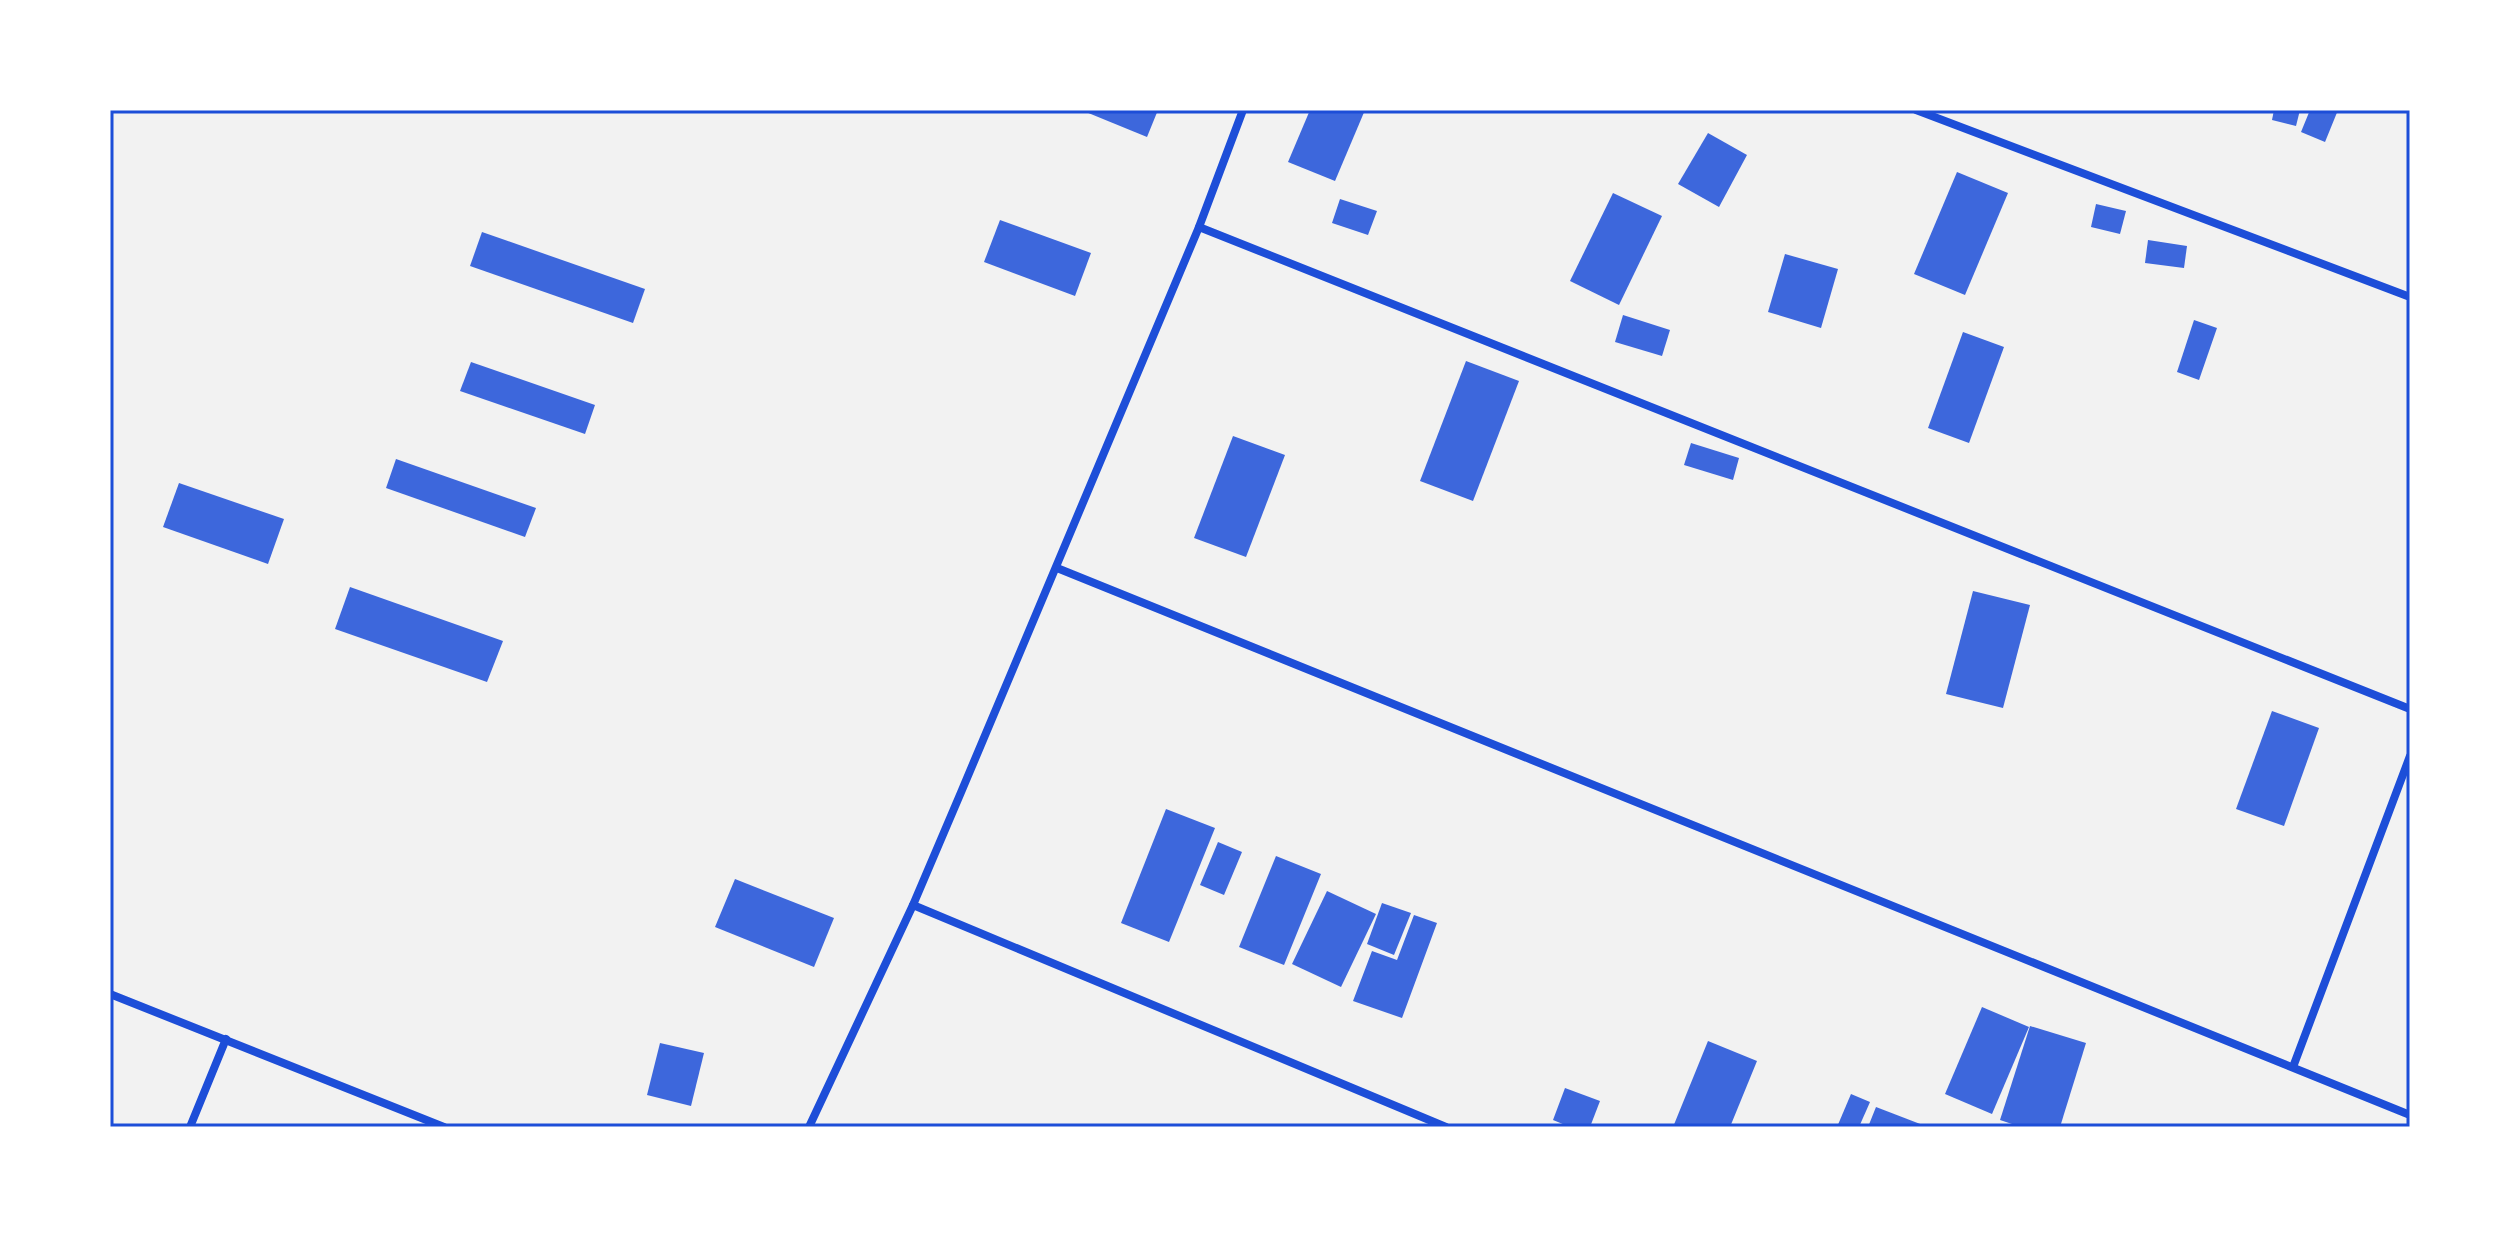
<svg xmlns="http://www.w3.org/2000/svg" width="2520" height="1237" font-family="'Roboto Condensed',sans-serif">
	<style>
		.building { fill: #3d67dc }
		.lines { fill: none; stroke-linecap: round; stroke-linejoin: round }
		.minor { stroke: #1d4ed8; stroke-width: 8 }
		.neatline { fill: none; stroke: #1d4ed8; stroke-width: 3 }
	</style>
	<rect width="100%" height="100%" fill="#f2f2f2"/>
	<!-- building -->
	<g class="building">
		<polygon points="1081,110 1158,110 1147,137"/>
		<polygon points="1310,110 1365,110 1335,181 1288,162"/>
		<polygon points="2274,110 2300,110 2296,126 2272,120"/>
		<polygon points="2310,110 2338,110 2325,142 2301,132"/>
		<polygon points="1708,133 1747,155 1719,207 1678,184"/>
		<polygon points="1957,172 2008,193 1965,295 1914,274"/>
		<polygon points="1613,193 1662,216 1619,305 1570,281"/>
		<polygon points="1340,199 1377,211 1368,235 1332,223"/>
		<polygon points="2096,204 2126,211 2120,234 2091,227"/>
		<polygon points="1000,220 1091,253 1075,296 984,262"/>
		<polygon points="482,232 645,289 633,323 470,266"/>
		<polygon points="2148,240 2187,246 2184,268 2145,263"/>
		<polygon points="1785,254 1838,269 1821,328 1768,312"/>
		<polygon points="1623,315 1670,330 1662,356 1615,342"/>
		<polygon points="2194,320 2217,328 2199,380 2177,372"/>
		<polygon points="1963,332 2004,347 1969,443 1928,428"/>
		<polygon points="1466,361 1519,381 1473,501 1420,481"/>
		<polygon points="471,362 595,405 585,434 460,391"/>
		<polygon points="1233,436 1285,455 1246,557 1194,538"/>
		<polygon points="1691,443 1739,458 1733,480 1684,465"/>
		<polygon points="396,459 536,508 525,537 386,488"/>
		<polygon points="179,483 284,519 268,564 163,527"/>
		<polygon points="350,587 503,641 487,682 335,629"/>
		<polygon points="1973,591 2030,605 2003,708 1946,694"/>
		<polygon points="2272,711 2319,728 2284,826 2236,809"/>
		<polygon points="1166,809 1215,828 1169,942 1121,923"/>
		<polygon points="1218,842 1242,852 1224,895 1200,885"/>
		<polygon points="1276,856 1321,874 1284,965 1239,947"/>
		<polygon points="735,879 834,918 814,967 715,927"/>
		<polygon points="1327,891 1376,914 1341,987 1292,964"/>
		<polygon points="1382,903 1411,913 1394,955 1367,944"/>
		<polygon points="1414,915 1437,923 1402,1018 1353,1001 1372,951 1397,960"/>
		<polygon points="1982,1007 2029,1027 1992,1114 1945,1094"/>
		<polygon points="2030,1026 2086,1043 2060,1127 2021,1127 2000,1120"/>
		<polygon points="1708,1041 1757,1061 1730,1127 1673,1127"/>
		<polygon points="660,1043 704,1053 691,1106 647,1095"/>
		<polygon points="1565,1088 1600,1101 1590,1127 1570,1127 1553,1120"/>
		<polygon points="1851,1094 1870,1102 1859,1127 1837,1127"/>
		<polygon points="1876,1107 1928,1127 1868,1127"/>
	</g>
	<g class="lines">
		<!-- minor -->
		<g class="minor">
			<polyline points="1916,110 2410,297"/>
			<polyline points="1199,227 2410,709"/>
			<polyline points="1057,568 2410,1115"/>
			<polyline points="913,905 1446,1127"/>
			<polyline points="110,994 444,1127"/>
			<polyline points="2293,1067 2410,756"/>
			<polyline points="190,1127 226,1039"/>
			<polyline points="809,1127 913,905 962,790 1199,227 1243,110"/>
		</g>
	</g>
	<!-- border -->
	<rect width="2520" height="1237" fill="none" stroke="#ffffff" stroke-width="224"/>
	<rect x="112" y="112" width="2296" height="1013" class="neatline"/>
</svg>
